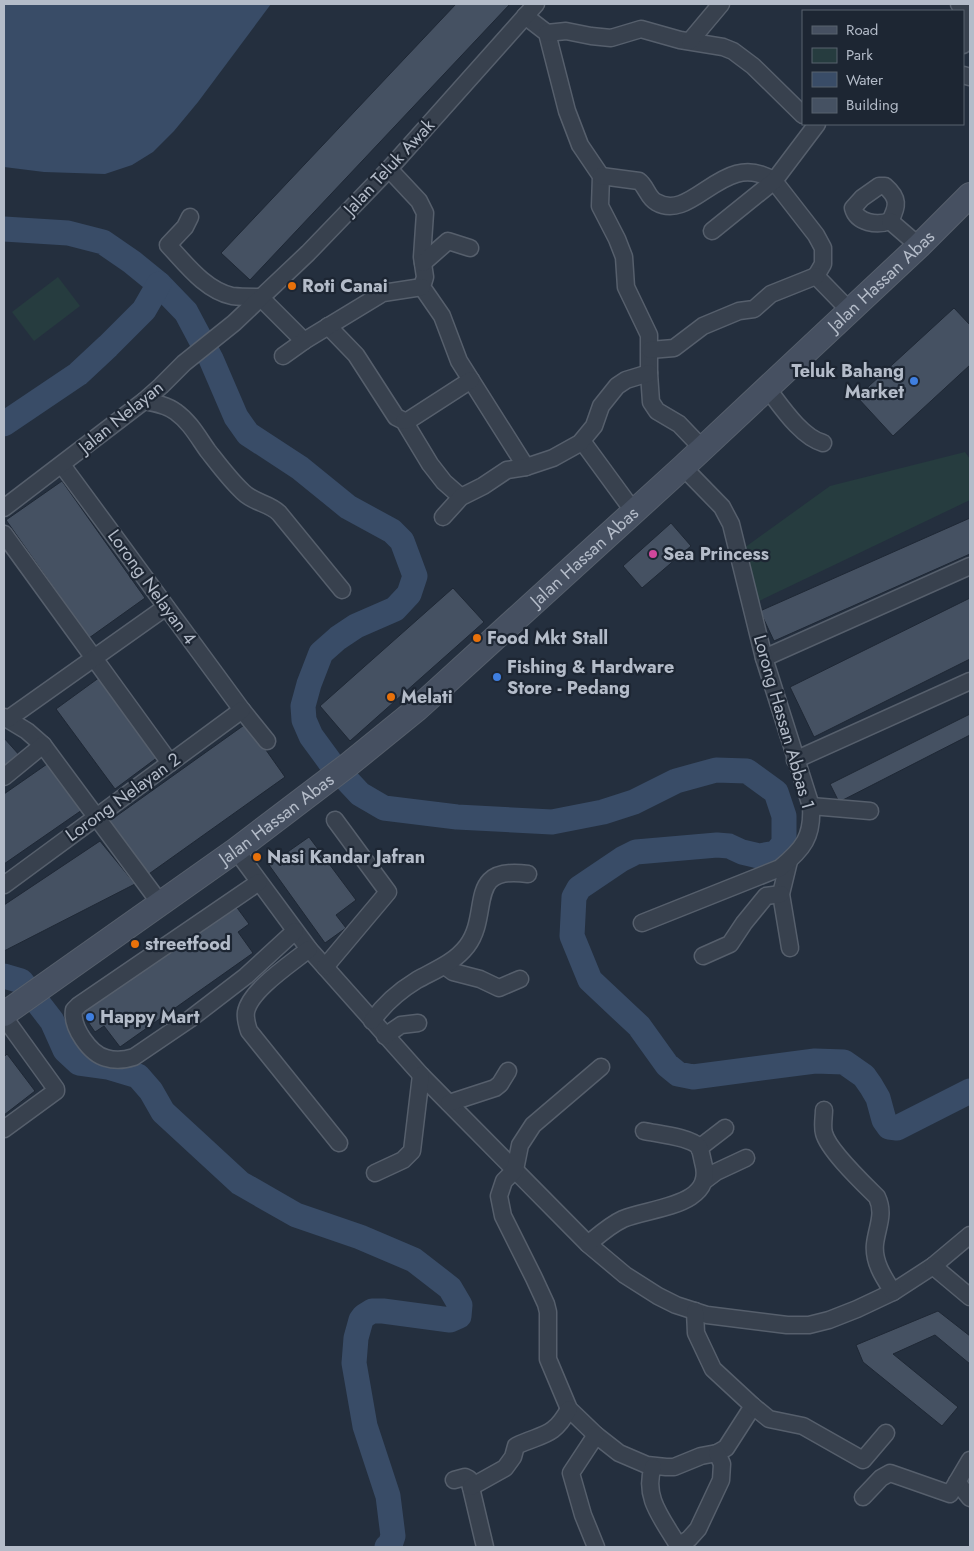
<svg xmlns="http://www.w3.org/2000/svg" width="974" height="1551" font-family="Jost,sans-serif">
	<style>
		.green { fill: #263c3f }
		.water { fill: #394c67 }
		.lines { fill: none; stroke-linecap: round; stroke-linejoin: round }
		.river { stroke: #394c67; stroke-width: 25 }
		.building { fill: #455162; stroke: #1f2835 }
		.street-casing { stroke: #565f6c; stroke-width: 19 }
		.secondary-casing { stroke: #565f6c; stroke-width: 26 }
		.street { stroke: #38414e; stroke-width: 16 }
		.secondary { stroke: #465061; stroke-width: 24 }
		.food-dot { fill: #e8710a; stroke: #1d2633; stroke-width: 2 }
		.shop-dot { fill: #3f7fe0; stroke: #1d2633; stroke-width: 2 }
		.hotel-dot { fill: #d1479c; stroke: #1d2633; stroke-width: 2 }
		.labels { text-anchor: middle; stroke-width: 4.5; stroke-linejoin: round; paint-order: stroke }
		.street-label { font-size: 18px; fill: #b4bcc9; stroke: #1d2633 }
		.poi-label { font-size: 18px; font-weight: bold; fill: #b4bcc9; stroke: #1d2633; text-anchor: start }
	</style>
	<rect width="100%" height="100%" fill="#242f3e"/>
	<!-- green -->
	<g class="green">
		<polygon points="58,277 80,306 34,341 12,312"/>
		<polygon points="965,452 970,459 970,500 757,602 744,548 830,486"/>
	</g>
	<!-- water -->
	<polygon class="water" points="4,4 271,4 198,102 174,131 153,152 132,165 105,174 44,172 4,167"/>
	<g class="lines">
		<!-- river -->
		<g class="river">
			<polyline points="4,229 68,233 103,242 132,262 159,284 186,312 211,359 236,417 248,434 300,468 348,507 392,531 402,541 415,576 409,594 395,609 356,626 338,638 321,653 309,684 303,706 304,720 311,736 330,762 360,794 384,808 457,817 552,822 603,812 634,802 676,781 716,770 747,771 776,792 784,816 784,843 776,853 759,856 742,852 729,846 717,845 636,852 622,859 579,888 574,897 572,936 590,980 639,1026 667,1065 678,1074 693,1077 815,1061 844,1062 864,1076 871,1086 878,1098 884,1120 889,1127 897,1128 970,1091"/>
			<polyline points="4,424 78,374 108,346 144,310 159,284"/>
			<polyline points="4,976 21,981 52,1021 65,1050 79,1063 108,1067 138,1076 151,1091 163,1112 240,1183 296,1215 360,1237 414,1260 450,1288 460,1305 459,1316 450,1320 383,1311 372,1311 364,1316 361,1320 356,1338 354,1363 365,1426 388,1496 393,1536 390,1545 387,1547"/>
		</g>
	</g>
	<!-- building -->
	<g class="building">
		<polygon points="456,4 510,4 250,280 221,253"/>
		<polygon points="954,308 970,325 970,365 893,436 857,397"/>
		<polygon points="62,481 145,598 89,638 6,520"/>
		<polygon points="970,518 970,554 774,641 760,611"/>
		<polygon points="671,523 691,546 642,588 623,566"/>
		<polygon points="453,588 484,622 350,741 320,706"/>
		<polygon points="970,598 970,659 814,737 790,687"/>
		<polygon points="100,677 158,757 115,789 56,709"/>
		<polygon points="970,714 970,735 839,802 830,784"/>
		<polygon points="247,723 285,777 146,876 108,822"/>
		<polygon points="4,738 21,757 4,769"/>
		<polygon points="50,762 82,810 4,864 4,794"/>
		<polygon points="309,837 356,900 336,915 346,928 325,943 269,865"/>
		<polygon points="100,841 135,884 4,951 4,905"/>
		<polygon points="235,905 249,924 238,932 253,953 120,1047 104,1026 95,1032 82,1013"/>
		<polygon points="7,1054 35,1091 4,1115 4,1057"/>
		<polygon points="938,1311 970,1336 970,1364 935,1335 893,1354 958,1407 942,1426 863,1362 856,1345"/>
	</g>
	<g class="lines">
		<!-- street casing -->
		<g class="street-casing">
			<g id="street">
				<path d="M959,4C970,18 967,29 963,45"/>
				<polyline points="525,16 547,33 567,111 580,145 601,176 600,206 617,239 624,257 626,287 649,335 649,373 651,402 657,411 679,424 702,448"/>
				<polyline points="547,33 566,31 591,36 611,38 641,29 680,40 723,47 733,51 753,66 803,115"/>
				<polyline points="690,41 721,4"/>
				<polyline points="963,75 970,77"/>
				<polyline points="389,169 419,201 425,213 422,257 425,277 422,287 442,316 459,361 526,467"/>
				<path d="M601,176L639,181C646,186 648,198 656,202C693,224 724,147 774,181L816,235L823,248V264L816,276L850,311"/>
				<path d="M879,186H885C899,198 898,206 890,221C877,226 857,223 853,208L862,198Z"/>
				<path d="M190,217L185,227L168,245C186,264 205,290 232,296C241,297 251,297 260,297L304,341"/>
				<polyline points="890,221 919,246"/>
				<polyline points="712,231 774,181 817,124"/>
				<polyline points="423,263 448,241 470,248"/>
				<polyline points="328,326 356,355 396,417 404,421 430,464 444,482 461,497"/>
				<polyline points="650,350 674,348 703,326 739,311 754,309 771,294 816,276"/>
				<polyline points="283,356 304,341 383,293 422,287"/>
				<path d="M767,388C781,406 801,437 823,443"/>
				<path d="M144,401C155,403 167,405 176,412C190,422 198,437 208,451C219,465 230,480 243,492C254,503 269,503 279,513L342,590"/>
				<polyline points="404,421 409,420 471,380"/>
				<polyline points="580,443 585,445 634,512"/>
				<polyline points="62,465 242,710 267,741"/>
				<polyline points="4,508 144,401 161,386 184,363 234,323 308,253 389,169 536,4"/>
				<polyline points="443,517 461,497 483,486 507,470 526,467 553,458 580,443 594,426 601,406 617,386 626,380 649,373"/>
				<polyline points="4,534 170,763"/>
				<polyline points="764,658 970,566"/>
				<polyline points="4,717 27,731 43,745 160,903"/>
				<polyline points="8,719 166,607"/>
				<polyline points="795,760 970,681"/>
				<polyline points="4,777 43,745"/>
				<polyline points="811,806 870,811"/>
				<polyline points="236,850 309,949 421,1075 588,1244 625,1275 658,1296 676,1305 707,1315 787,1325 809,1325 829,1320 857,1309 893,1292 933,1266 970,1235"/>
				<polyline points="789,861 781,894 790,948"/>
				<path d="M259,882L79,1005L74,1010C71,1027 90,1054 106,1058C115,1061 125,1060 134,1057L190,1019L246,976L295,931"/>
				<polyline points="4,885 242,710"/>
				<path d="M642,923L780,868C803,849 813,837 811,806L764,658L731,524L722,507L683,467"/>
				<path d="M309,949C292,963 250,990 246,1012C245,1019 247,1025 249,1031L339,1143"/>
				<polyline points="703,956 730,944 744,923 766,896 781,894"/>
				<polyline points="445,966 453,972 480,979 499,988 520,979"/>
				<polyline points="325,967 388,892 335,820"/>
				<polyline points="4,1017 56,1089 56,1091 4,1129"/>
				<path d="M372,1021C384,1004 399,991 417,980C435,970 454,963 467,946C492,913 464,865 528,874"/>
				<polyline points="385,1036 401,1025 418,1023"/>
				<polyline points="601,1067 533,1125 520,1145 515,1170 504,1181 499,1196 503,1216 534,1278 546,1304 548,1312 548,1359 569,1409 596,1435 619,1453 647,1465 666,1467 674,1467 701,1456 717,1453 726,1448 753,1406"/>
				<polyline points="449,1103 495,1088 500,1084 508,1071"/>
				<path d="M824,1110C824,1117 822,1126 824,1133C828,1150 864,1184 877,1197C885,1214 877,1227 875,1244C873,1262 884,1278 893,1292"/>
				<polyline points="699,1148 725,1128"/>
				<polyline points="375,1173 403,1160 412,1151 421,1075"/>
				<polyline points="704,1181 716,1172 746,1158"/>
				<path d="M588,1244C599,1235 610,1225 623,1219C651,1207 716,1207 703,1162C702,1158 701,1151 699,1147C691,1137 657,1134 644,1131"/>
				<polyline points="933,1266 970,1297"/>
				<polyline points="695,1311 696,1333 713,1369 753,1406 769,1419 803,1426 863,1460 886,1433"/>
				<path d="M653,1467C643,1496 661,1517 676,1542L681,1544L689,1539L698,1529L721,1480L722,1464L717,1453"/>
				<polyline points="454,1480 465,1477 469,1479 485,1547"/>
				<polyline points="957,1482 970,1498"/>
				<path d="M471,1487L505,1468L513,1457L516,1446C543,1433 553,1438 569,1409"/>
				<polyline points="863,1497 881,1478 890,1473 950,1494 970,1460"/>
				<polyline points="596,1547 583,1515 571,1473 596,1435"/>
			</g>
		</g>
		<!-- secondary casing -->
		<g class="secondary-casing">
			<g id="secondary">
				<path id="s1" d="M4,1014L236,850L348,765L417,709L683,467L919,246L970,195"/>
			</g>
		</g>
		<!-- street -->
		<use href="#street" class="street"/>
		<!-- secondary -->
		<use href="#secondary" class="secondary"/>
	</g>
	<!-- markers -->
	<g class="food-dot">
		<circle cx="292" cy="286" r="5"/>
		<circle cx="477" cy="638" r="5"/>
		<circle cx="391" cy="697" r="5"/>
		<circle cx="257" cy="857" r="5"/>
		<circle cx="135" cy="944" r="5"/>
	</g>
	<g class="shop-dot">
		<circle cx="914" cy="381" r="5"/>
		<circle cx="497" cy="677" r="5"/>
		<circle cx="90" cy="1017" r="5"/>
	</g>
	<circle class="hotel-dot" cx="653" cy="554" r="5"/>
	<g class="labels">
		<!-- street labels -->
		<g class="street-label">
			<text transform="translate(389 167) rotate(-47)" y="6">Jalan Teluk Awak</text>
			<text dy="6" stroke="none"><textPath href="#s1" startOffset="1145">Jalan Hassan Abas</textPath></text>
			<text transform="translate(121 417) rotate(-39)" y="6">Jalan Nelayan</text>
			<text dy="6" stroke="none"><textPath href="#s1" startOffset="740">Jalan Hassan Abas</textPath></text>
			<text transform="translate(152 587) rotate(54)" y="6">Lorong Nelayan 4</text>
			<text transform="translate(784 722) rotate(74)" y="6">Lorong Hassan Abbas 1</text>
			<text transform="translate(123 797) rotate(-36)" y="6">Lorong Nelayan 2</text>
			<text dy="6" stroke="none"><textPath href="#s1" startOffset="335">Jalan Hassan Abas</textPath></text>
		</g>
		<!-- poi labels -->
		<g class="poi-label">
			<text x="302" y="292">Roti Canai</text>
			<text x="904" y="377" text-anchor="end">Teluk Bahang<tspan x="904" dy="21">Market</tspan></text>
			<text x="663" y="560">Sea Princess</text>
			<text x="487" y="644">Food Mkt Stall</text>
			<text x="507" y="673">Fishing &amp; Hardware<tspan x="507" dy="21">Store - Pedang</tspan></text>
			<text x="401" y="703">Melati</text>
			<text x="267" y="863">Nasi Kandar Jafran</text>
			<text x="145" y="950">streetfood</text>
			<text x="100" y="1023">Happy Mart</text>
		</g>
	</g>
	<!-- border -->
	<rect width="974" height="1551" fill="none" stroke="#b4bcc9" stroke-width="10"/>
	<!-- legend -->
	<rect x="802" y="10" width="162" height="115" fill="#1d2633" stroke="#59626f"/>
	<rect x="812" y="26" width="25" height="8" fill="#465061" stroke="#59626f"/>
	<text x="846" y="35" font-size="15" fill="#b4bcc9">Road</text>
	<rect x="812" y="48" width="25" height="15" fill="#263c3f" stroke="#59626f"/>
	<text x="846" y="60" font-size="15" fill="#b4bcc9">Park</text>
	<rect x="812" y="72" width="25" height="15" fill="#394c67" stroke="#59626f"/>
	<text x="846" y="85" font-size="15" fill="#b4bcc9">Water</text>
	<rect x="812" y="98" width="25" height="15" fill="#455162" stroke="#59626f"/>
	<text x="846" y="110" font-size="15" fill="#b4bcc9">Building</text>
</svg>
